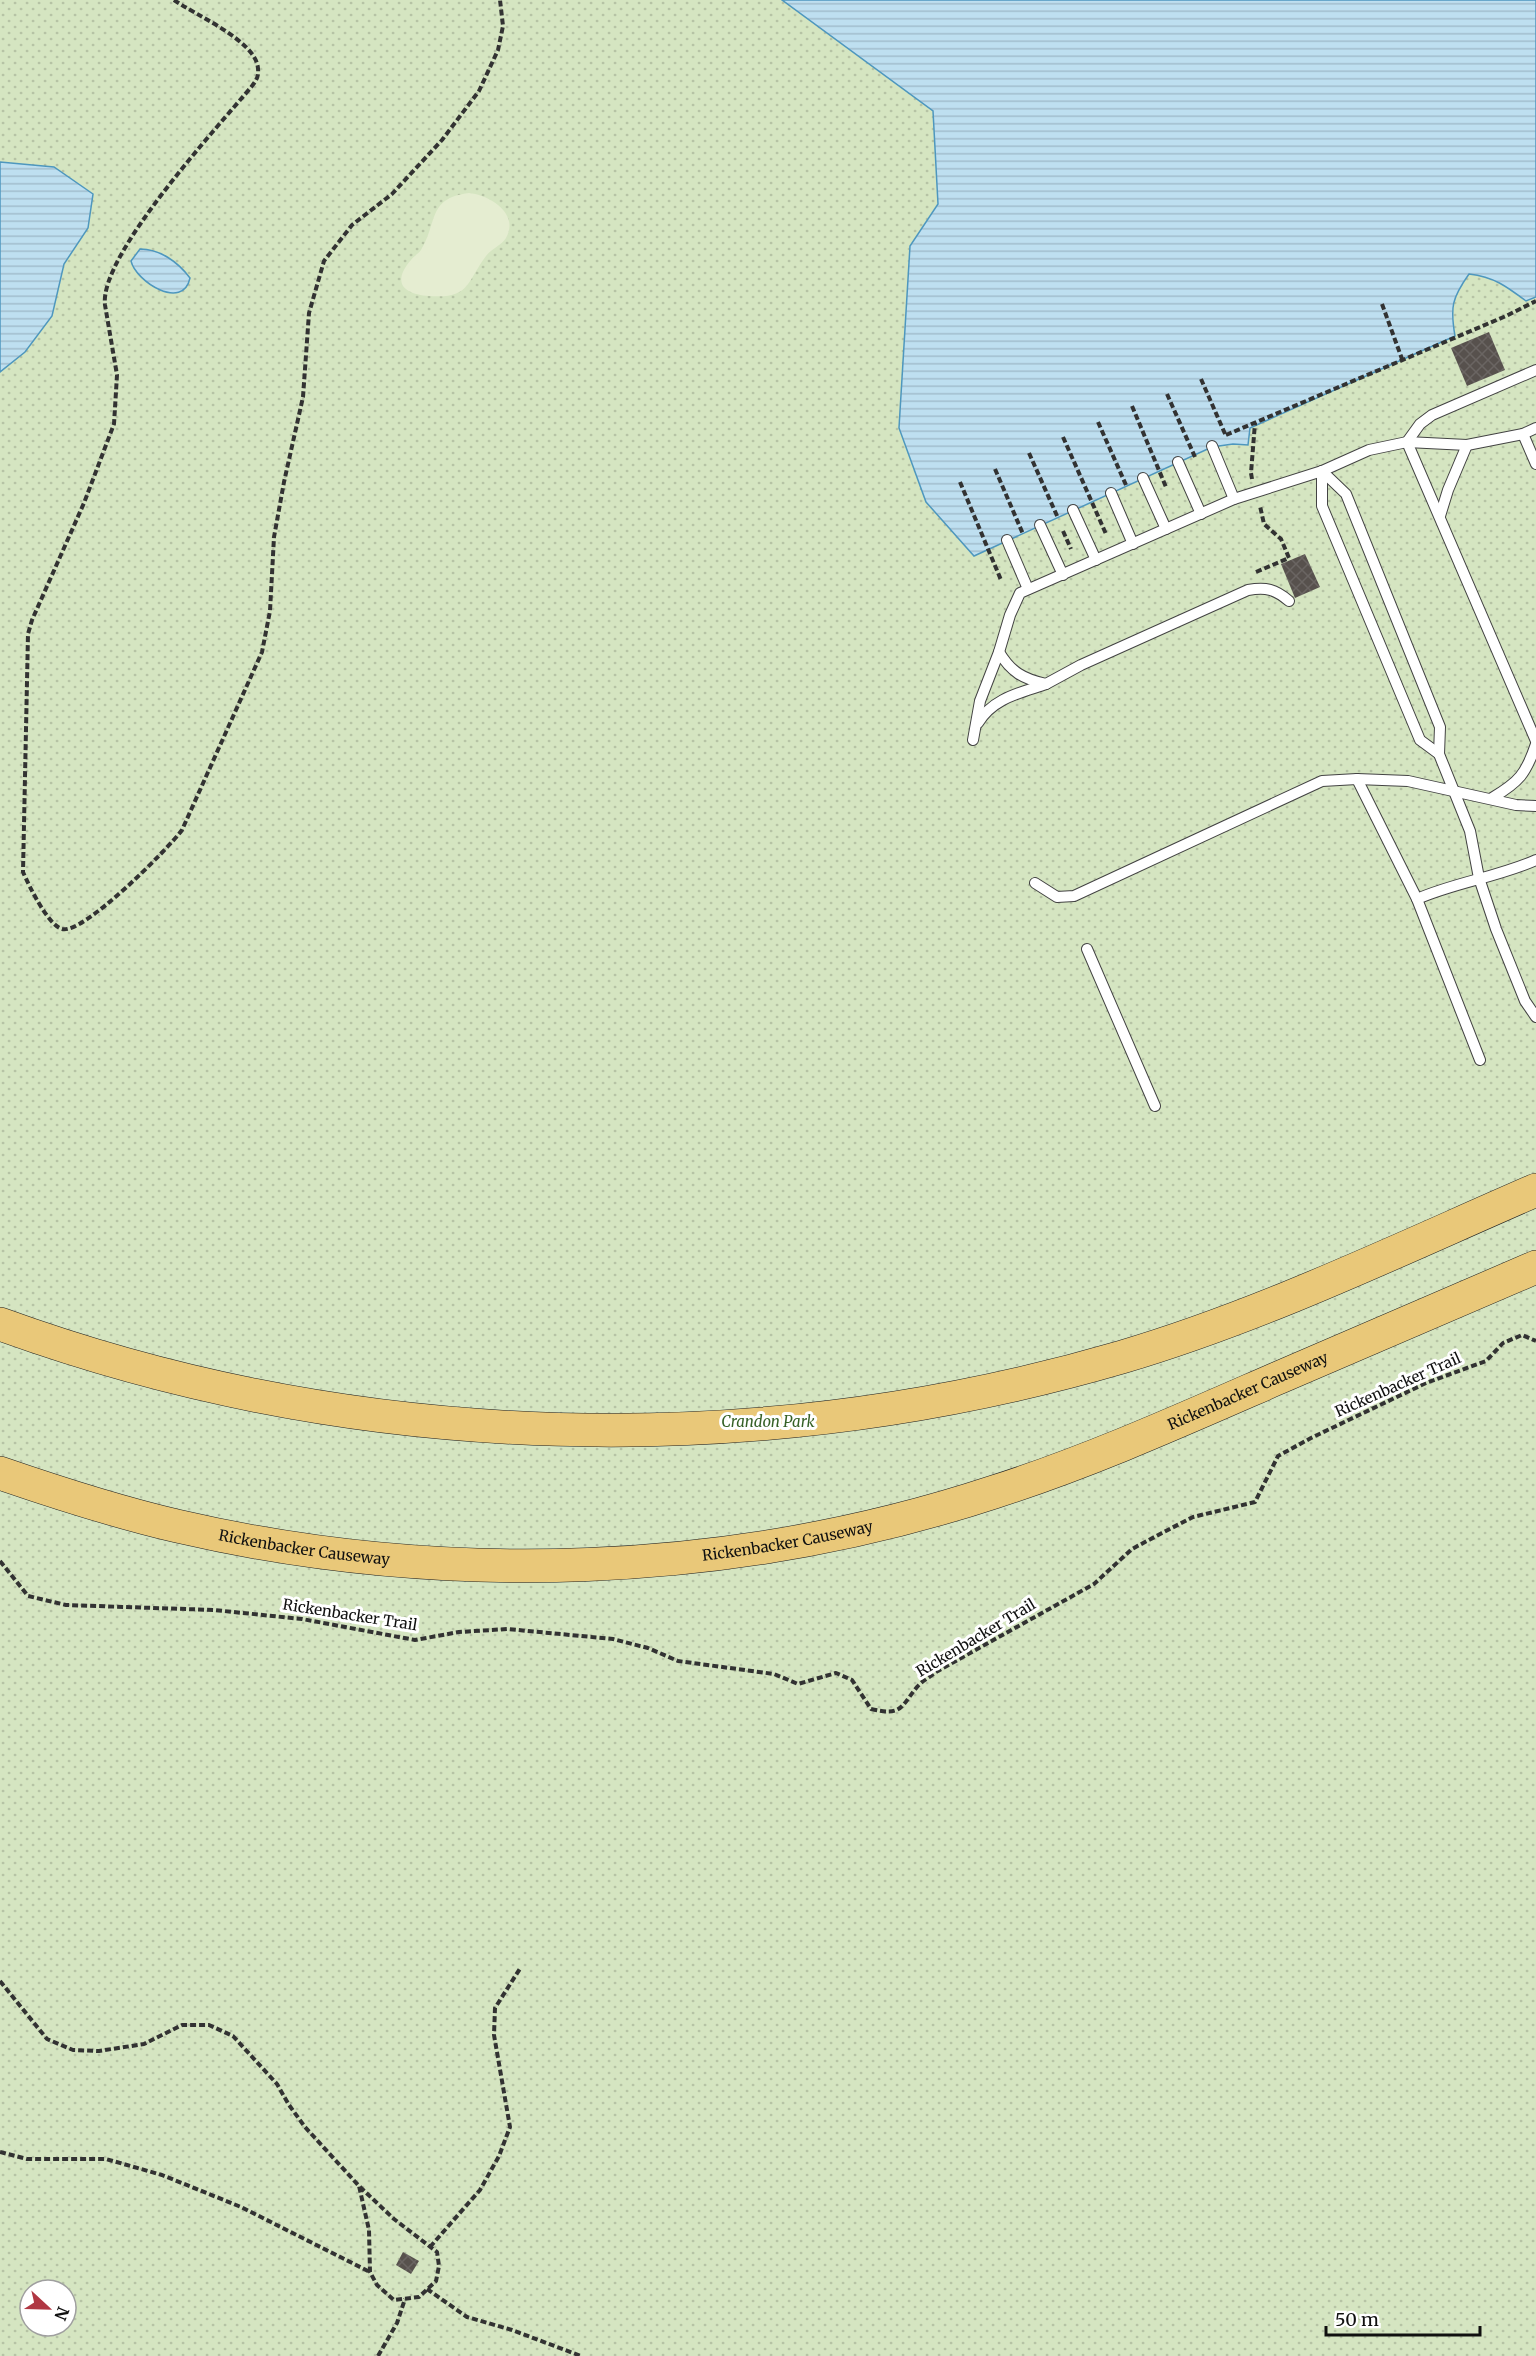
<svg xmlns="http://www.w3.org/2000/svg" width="1536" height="2356" font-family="Merriweather,serif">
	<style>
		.park { fill: url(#park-dots); fill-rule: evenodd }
		.pitch { fill: #e5edd1 }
		.water { fill: url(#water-rules); stroke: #4e97be; stroke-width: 1.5 }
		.building { fill: url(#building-cross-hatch) }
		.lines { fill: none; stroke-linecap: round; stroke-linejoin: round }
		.service-casing { stroke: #434343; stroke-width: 12 }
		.primary-casing { stroke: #212121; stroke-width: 34 }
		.path { stroke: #323232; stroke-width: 4; stroke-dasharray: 6 3; stroke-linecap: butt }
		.service { stroke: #fff; stroke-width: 10 }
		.primary { stroke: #e9c879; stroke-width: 33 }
		.labels { text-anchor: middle; stroke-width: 6; stroke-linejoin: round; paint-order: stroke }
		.street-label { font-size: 15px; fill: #101010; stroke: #fff }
		.park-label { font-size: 15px; font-style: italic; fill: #366127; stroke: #fff }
	</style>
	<defs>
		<pattern id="park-dots" width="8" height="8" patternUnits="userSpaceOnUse" patternTransform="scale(1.5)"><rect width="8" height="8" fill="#d5e5c1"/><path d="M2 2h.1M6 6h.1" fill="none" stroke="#b6c3a5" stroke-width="1.8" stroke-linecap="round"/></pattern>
		<pattern id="water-rules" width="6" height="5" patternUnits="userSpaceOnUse" patternTransform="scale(1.5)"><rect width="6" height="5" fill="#bedff0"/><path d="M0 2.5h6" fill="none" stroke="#a2becd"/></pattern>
		<pattern id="building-cross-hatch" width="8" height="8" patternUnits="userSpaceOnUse" patternTransform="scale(1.5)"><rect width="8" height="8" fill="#57514d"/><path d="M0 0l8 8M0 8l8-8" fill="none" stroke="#6a6562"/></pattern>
	</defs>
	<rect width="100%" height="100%" fill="#fefbf4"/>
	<!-- park -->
	<path class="park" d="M0,0H783L933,110L938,203L910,246L899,427L1212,446L1234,443L1248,444L1250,427L1455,335C1451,306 1452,298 1469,273L1487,276L1536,296V2356H0ZM30,2290H66V2326H30Z"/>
	<!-- pitch -->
	<path class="pitch" d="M469,193C489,195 520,213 506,238C501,246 492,248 486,256C466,283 470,299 429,296C404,294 391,283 411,260C414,256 418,254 421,250C438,223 427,198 469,193Z"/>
	<!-- water -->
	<g class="water">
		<path d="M782,0H1536V297L1526,301C1506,286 1494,277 1469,274C1452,298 1450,307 1455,336L1250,428L1248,445L1233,444L1212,447L974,556L926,502L899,428L910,246L938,204L933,111Z"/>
		<polygon points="0,162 54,167 93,194 88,228 64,264 52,316 25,352 0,372"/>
		<path d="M140,249C160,249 178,262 190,278C183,311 136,282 131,261Z"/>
	</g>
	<!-- building -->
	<g class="building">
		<polygon points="1489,332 1505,370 1467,386 1451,348"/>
		<polygon points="1305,554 1320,587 1295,598 1281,564"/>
		<polygon points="403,2252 419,2261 411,2274 396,2265"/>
	</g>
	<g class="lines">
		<!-- service casing -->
		<g class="service-casing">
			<g id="service">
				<polyline points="1536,370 1432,415 1420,424 1407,442 1536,741"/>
				<polyline points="1523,434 1536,464"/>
				<polyline points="1212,446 1234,499"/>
				<polyline points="1178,462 1201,514"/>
				<polyline points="1322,471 1346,494 1440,727 1439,754 1470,831 1479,878 1496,929 1525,1001 1536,1017"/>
				<polyline points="1322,471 1322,506 1420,740 1439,754"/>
				<polyline points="1143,478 1166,529"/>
				<polyline points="1111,493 1133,544"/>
				<polyline points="1073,510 1096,560"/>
				<polyline points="1440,516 1448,490 1467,445"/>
				<polyline points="1040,525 1063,575"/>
				<polyline points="1007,540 1028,589"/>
				<path d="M999,652C1011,672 1023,679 1046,684L1081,665L1248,590C1266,587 1275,589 1289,601"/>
				<path d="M978,723C993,698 1020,693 1046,684"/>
				<polyline points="973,740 980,701 999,652 1010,615 1020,593 1234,499 1322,471 1369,450 1407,442 1467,445 1523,434 1536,428"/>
				<polyline points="1357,779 1417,899 1480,1060"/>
				<path d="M1492,798C1519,782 1526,774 1536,744"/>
				<polyline points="1035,883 1057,897 1074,896 1322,781 1357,779 1408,781 1516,805 1536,806"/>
				<path d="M1417,899C1456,882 1498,877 1536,860"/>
				<polyline points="1087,949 1155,1106"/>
			</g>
		</g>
		<!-- primary casing -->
		<g class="primary-casing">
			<g id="primary">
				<path d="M0,1324C358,1454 756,1464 1122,1357C1264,1315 1400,1249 1536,1190"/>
				<path id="s1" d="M0,1473C58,1493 117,1512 177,1526C444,1588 733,1578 994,1492C1091,1461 1184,1419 1278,1378C1364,1341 1450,1304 1536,1267"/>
			</g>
		</g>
		<!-- path -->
		<g class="path">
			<path d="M174,0C195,15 257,41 258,69C259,76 256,81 252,86C218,127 99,255 105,305L117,375L114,424L84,503L32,620L28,634L23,872C29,886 48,925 62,929C83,935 168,849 182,830L262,652L270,611L274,537L284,482L303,397L309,313L324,261L352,225L392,194L442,140L479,91L498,50L503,26L500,0"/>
			<polyline points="1382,304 1402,359"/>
			<polyline points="1201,379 1226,436"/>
			<polyline points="1167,394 1195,457"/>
			<polyline points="1132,406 1166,487"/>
			<polyline points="1098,422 1126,485"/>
			<polyline points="1226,435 1506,316 1536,301"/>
			<polyline points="1063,437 1106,534"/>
			<polyline points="1029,453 1058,518"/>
			<polyline points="995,469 1023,534"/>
			<polyline points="1252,479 1251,473 1255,423"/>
			<polyline points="960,482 1001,580"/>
			<polyline points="1063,531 1071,549"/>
			<polyline points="1256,572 1289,558 1281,539 1264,524 1260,506"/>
			<path d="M0,1561L28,1596L66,1605L214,1610L302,1619L415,1640L459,1632L507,1629L613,1639L648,1648L678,1661L774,1674L798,1684L836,1673L852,1680L871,1709C902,1716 900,1708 917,1687C922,1681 930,1677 936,1672L1094,1584L1132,1549L1162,1533L1193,1517L1255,1502L1278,1456L1311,1438L1426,1383L1486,1361L1503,1343L1522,1335L1536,1341"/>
			<polyline points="0,1981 47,2039 73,2050 99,2051 144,2044 182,2025 209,2025 233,2036 277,2084 289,2105 305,2127 359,2186 394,2219 437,2252 439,2266 436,2281 419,2297 394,2300 377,2285 370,2272 369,2230 359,2186"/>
			<polyline points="0,2152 27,2159 106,2159 162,2175 241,2207 370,2272"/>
			<polyline points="430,2247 480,2190 499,2156 510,2127 494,2035 495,2008 521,1967"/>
			<polyline points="427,2289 467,2317 512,2330 581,2356"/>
			<polyline points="378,2356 397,2323 405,2299"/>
		</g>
		<!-- service -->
		<use href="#service" class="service"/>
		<!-- primary -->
		<use href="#primary" class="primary"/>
	</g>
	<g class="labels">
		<!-- street labels -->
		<g class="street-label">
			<text transform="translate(1398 1385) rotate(-24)" y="5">Rickenbacker Trail</text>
			<text dy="5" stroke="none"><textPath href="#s1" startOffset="1286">Rickenbacker Causeway</textPath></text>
			<text dy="5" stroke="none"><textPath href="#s1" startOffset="800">Rickenbacker Causeway</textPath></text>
			<text dy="5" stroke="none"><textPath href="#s1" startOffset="314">Rickenbacker Causeway</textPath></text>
			<text transform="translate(350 1615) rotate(9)" y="5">Rickenbacker Trail</text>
			<text transform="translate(976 1638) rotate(-31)" y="5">Rickenbacker Trail</text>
		</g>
		<!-- park labels -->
		<g class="park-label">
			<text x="768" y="1427">Crandon Park</text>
		</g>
	</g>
	<!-- north arrow -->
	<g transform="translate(48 2308) rotate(112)"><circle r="28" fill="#ffffff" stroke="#9f9f9f" stroke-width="1.5"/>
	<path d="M0-4.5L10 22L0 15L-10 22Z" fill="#b03743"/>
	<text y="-9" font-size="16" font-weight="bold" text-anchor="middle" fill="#101010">N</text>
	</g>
	<!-- scale -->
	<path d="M1326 2326v9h154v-9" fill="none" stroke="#101010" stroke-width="3"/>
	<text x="1335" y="2326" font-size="18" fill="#101010" stroke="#ffffff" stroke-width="4.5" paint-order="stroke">50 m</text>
</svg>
